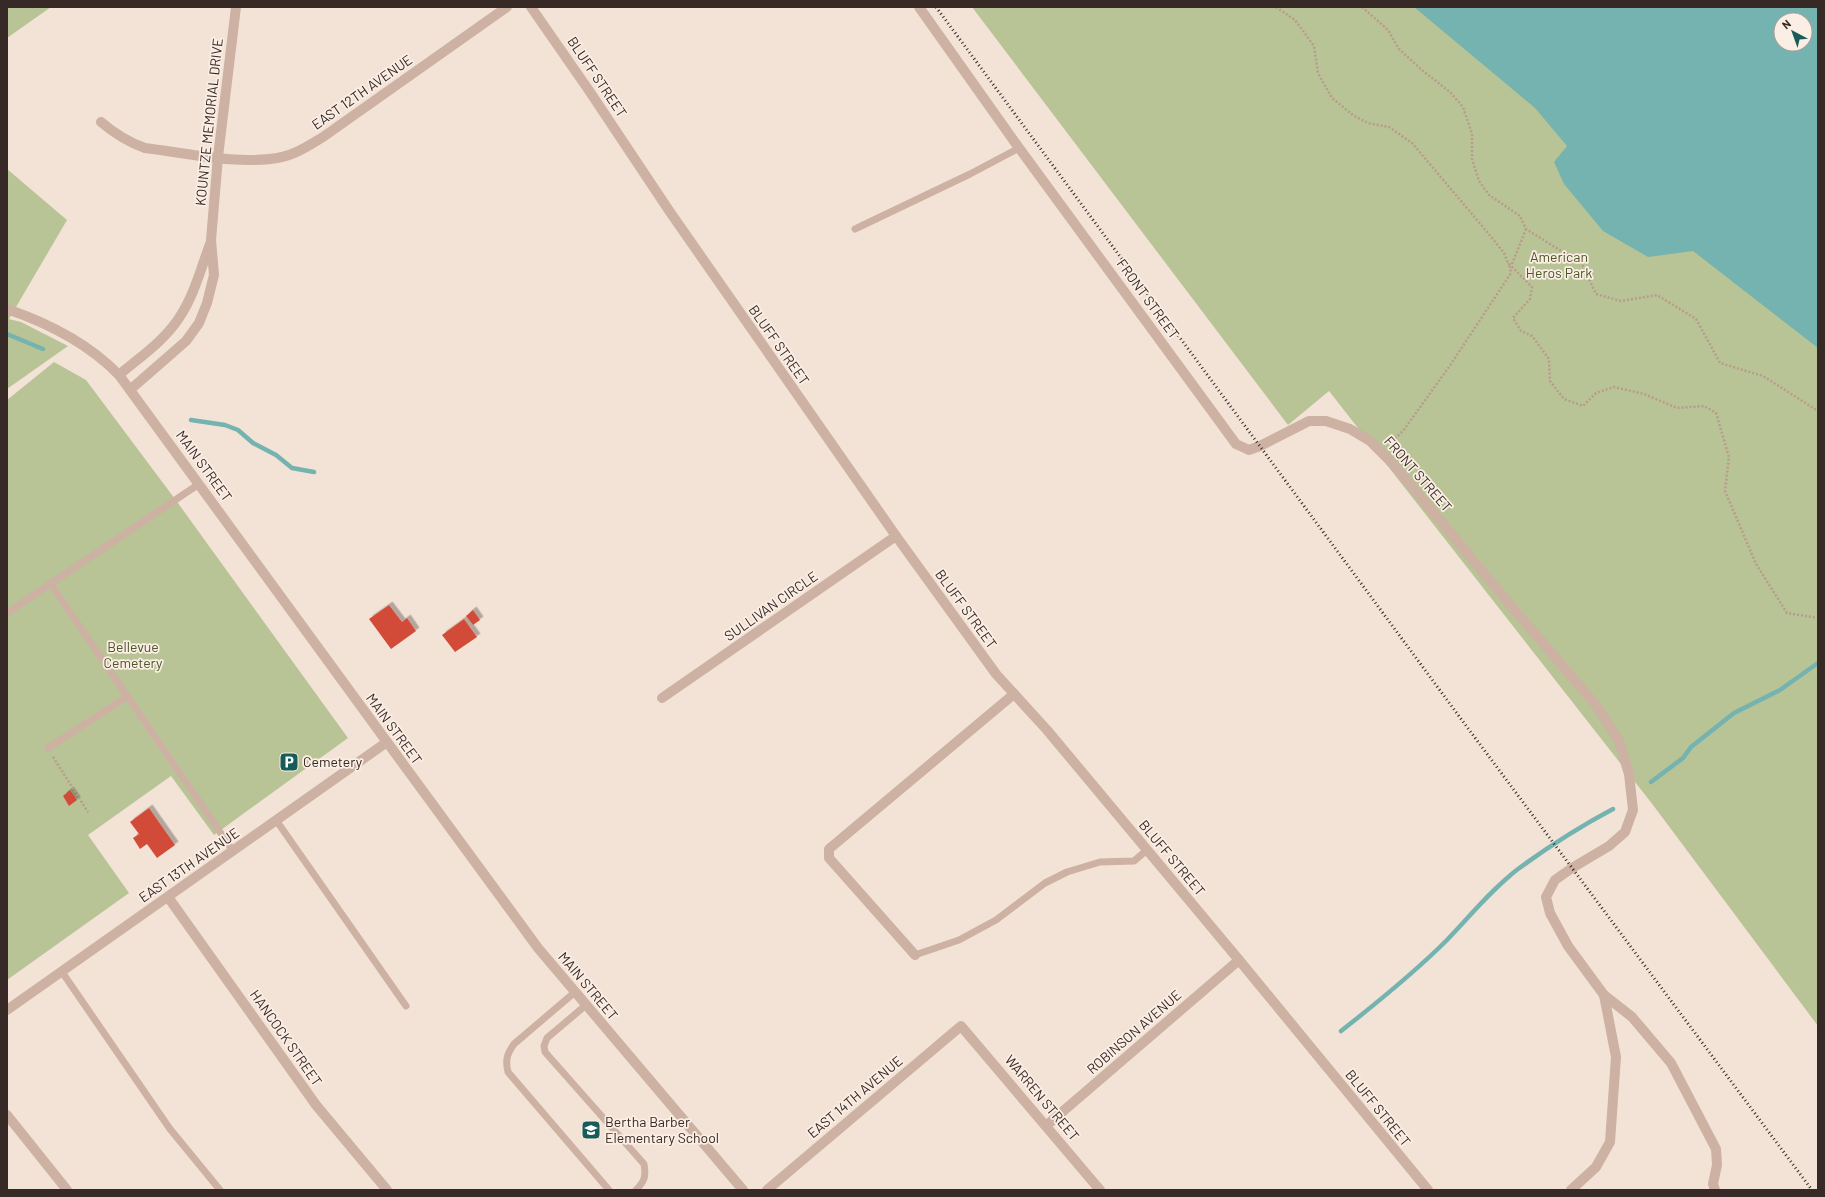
<svg xmlns="http://www.w3.org/2000/svg" width="1825" height="1197" font-family="Barlow,sans-serif">
	<style>
		.green { fill: #b9c496 }
		.water { fill: #74b3af; fill-rule: evenodd }
		.lines { fill: none; stroke-linecap: round; stroke-linejoin: round }
		.stream { stroke: #74b3af; stroke-width: 4.5 }
		.building { fill: #d24c37; filter: url(#shadow) }
		.path { stroke: #b89b8d; stroke-width: 2.5; stroke-dasharray: 2 2; stroke-linecap: butt }
		.service { stroke: #cdb1a2; stroke-width: 7 }
		.minor { stroke: #cdb1a2; stroke-width: 10 }
		.tertiary { stroke: #cdb1a2; stroke-width: 10 }
		.rail { stroke: #372925; stroke-width: 3; stroke-dasharray: 1 3; stroke-linecap: butt }
		.labels { text-anchor: middle; stroke-width: 3.5; stroke-linejoin: round; paint-order: stroke }
		.street-label { font-size: 14px; fill: #372925; stroke: #fbeee4 }
		.park-label { font-size: 14px; fill: #4b5727; stroke: #fbeee4 }
		.poi-label { font-size: 14px; fill: #372925; stroke: #fbeee4; text-anchor: start }
	</style>
	<defs>
		<filter id="shadow"><feDropShadow dx="3.5" dy="-3.5" stdDeviation="0" flood-color="#0004"/></filter>
	</defs>
	<rect width="100%" height="100%" fill="#f3e3d7"/>
	<!-- green -->
	<g class="green">
		<polygon points="7,7 51,7 7,38"/>
		<polygon points="972,7 1774,7 1781,20 1781,44 1818,44 1818,1026 1653,805 1329,391 1288,425"/>
		<polygon points="7,169 67,220 9,319 21,322 68,346 7,389"/>
		<polygon points="54,362 86,380 175,499 348,738 214,835 171,776 88,835 129,893 7,980 7,400"/>
	</g>
	<!-- water -->
	<path class="water" d="M1414,7H1818V348L1693,251L1648,257L1603,231L1564,184L1554,162L1567,146L1535,108ZM1781,20H1805V44H1781Z"/>
	<g class="lines">
		<!-- stream -->
		<g class="stream">
			<polyline points="7,334 43,349"/>
			<polyline points="191,420 225,425 238,430 253,443 276,455 292,468 314,472"/>
			<polyline points="1651,782 1683,758 1691,747 1734,713 1780,690 1818,663"/>
			<path d="M1341,1031C1378,1002 1414,973 1447,940C1470,916 1492,889 1518,869C1548,847 1581,826 1613,809"/>
		</g>
	</g>
	<!-- building -->
	<g class="building">
		<polygon points="389,605 402,622 407,618 416,631 391,649 369,619"/>
		<polygon points="473,610 480,620 473,625 466,616"/>
		<polygon points="464,619 477,637 455,652 442,635"/>
		<polygon points="70,790 77,800 69,806 63,796"/>
		<polygon points="149,808 175,845 157,858 147,844 140,849 133,838 139,834 130,822"/>
	</g>
	<g class="lines">
		<!-- path -->
		<g class="path">
			<polyline points="1276,7 1295,20 1314,46 1318,73 1332,98 1354,116 1368,123 1389,127 1412,143 1488,233 1504,253 1508,263 1532,287 1530,299 1513,318 1521,331 1532,336 1549,359 1550,381 1564,399 1583,406 1596,393 1614,387 1644,394 1677,408 1704,406 1716,413 1729,457 1725,491 1756,564 1787,613 1818,618"/>
			<polyline points="1362,7 1388,30 1399,49 1423,71 1450,92 1463,107 1472,134 1472,159 1479,181 1489,195 1520,216 1526,229 1582,264 1596,294 1621,301 1657,295 1696,319 1720,363 1763,376 1818,411"/>
			<polyline points="1512,264 1526,229"/>
			<polyline points="1389,444 1403,431 1451,364 1511,273 1509,263"/>
			<polyline points="53,757 88,812"/>
		</g>
		<!-- service -->
		<g class="service">
			<polyline points="855,229 970,174 1019,148"/>
			<polyline points="50,583 233,851"/>
			<polyline points="7,613 199,484"/>
			<polyline points="48,748 128,696"/>
			<polyline points="276,820 406,1006"/>
			<polyline points="915,955 959,940 996,920 1045,883 1067,872 1100,862 1134,861 1147,850"/>
			<polyline points="62,972 170,1129 220,1190"/>
			<path d="M575,992L514,1044C507,1054 505,1060 508,1072L609,1190"/>
			<path d="M586,1005L547,1038L544,1046L545,1052L644,1164C646,1176 645,1181 636,1190"/>
		</g>
		<!-- minor -->
		<g class="minor">
			<polyline points="531,7 590,92 670,212 896,536 996,674 1047,730 1239,960 1428,1190"/>
			<polyline points="919,7 1019,148 1236,444 1249,450 1260,446 1309,421 1326,421 1350,429 1370,441 1394,465 1512,607 1596,705 1619,741 1629,774 1633,810 1625,832 1609,846 1572,868 1555,880 1546,897 1550,913 1568,946 1604,995 1632,1017 1671,1063 1716,1149 1717,1165 1713,1184 1715,1190"/>
			<path d="M101,122C115,134 128,142 145,148C186,153 242,166 282,157C297,154 311,144 323,137L507,7"/>
			<path d="M7,309C48,323 89,344 119,375L387,742"/>
			<path d="M119,375C140,357 164,341 179,318C194,296 201,268 210,244"/>
			<polyline points="131,389 186,341 199,323 207,303 214,275 211,240 218,157 236,7"/>
			<polyline points="662,698 896,536"/>
			<polyline points="168,897 316,1105 387,1190"/>
			<polyline points="915,955 829,858 829,849 1014,694"/>
			<polyline points="7,1115 67,1190"/>
			<polyline points="1047,1125 1239,960"/>
			<polyline points="767,1190 961,1026 1100,1190"/>
			<polyline points="1571,1190 1596,1167 1610,1142 1616,1057 1604,995"/>
		</g>
		<!-- tertiary -->
		<polyline class="tertiary" points="7,1010 387,742 538,948 743,1190"/>
		<!-- rail -->
		<polyline class="rail" points="936,7 1467,727 1812,1190"/>
	</g>
	<!-- icons -->
	<defs>
		<g id="parking-square" transform="scale(1)"><rect x="-9" y="-9" width="18" height="18" rx="4" fill="#175c59" stroke="#fbeee4"/><path d="M-3.5-5.5H1a3.5 3.5 0 0 1 0 7H-1V5.5H-3.5ZM-1-3.4V-.6H.8a1.4 1.4 0 0 0 0-2.8Z" fill="#fff"/></g>
		<g id="school-square" transform="scale(1)"><rect x="-9" y="-9" width="18" height="18" rx="4" fill="#175c59" stroke="#fbeee4"/><path d="M0-5L7-2L0 1L-7-2ZM-4 1L0 2.5L4 1V4Q0 6-4 4Z" fill="#fff"/></g>
	</defs>
	<g fill-rule="evenodd">
		<use href="#parking-square" x="289" y="762"/>
		<use href="#school-square" x="591" y="1130"/>
	</g>
	<g class="labels">
		<!-- street labels -->
		<g class="street-label">
			<text transform="translate(597 77) rotate(56)" y="5">BLUFF STREET</text>
			<text transform="translate(362 92) rotate(-35)" y="5">EAST 12TH AVENUE</text>
			<text transform="translate(209 122) rotate(-84)" y="5">KOUNTZE MEMORIAL DRIVE</text>
			<text transform="translate(1148 299) rotate(54)" y="5">FRONT STREET</text>
			<text transform="translate(779 345) rotate(55)" y="5">BLUFF STREET</text>
			<text transform="translate(204 466) rotate(54)" y="5">MAIN STREET</text>
			<text transform="translate(1418 474) rotate(49)" y="5">FRONT STREET</text>
			<text transform="translate(771 606) rotate(-35)" y="5">SULLIVAN CIRCLE</text>
			<text transform="translate(966 609) rotate(54)" y="5">BLUFF STREET</text>
			<text transform="translate(394 729) rotate(54)" y="5">MAIN STREET</text>
			<text transform="translate(1172 858) rotate(50)" y="5">BLUFF STREET</text>
			<text transform="translate(189 865) rotate(-35)" y="5">EAST 13TH AVENUE</text>
			<text transform="translate(588 986) rotate(50)" y="5">MAIN STREET</text>
			<text transform="translate(1134 1032) rotate(-41)" y="5">ROBINSON AVENUE</text>
			<text transform="translate(286 1038) rotate(55)" y="5">HANCOCK STREET</text>
			<text transform="translate(855 1097) rotate(-40)" y="5">EAST 14TH AVENUE</text>
			<text transform="translate(1042 1098) rotate(50)" y="5">WARREN STREET</text>
			<text transform="translate(1378 1108) rotate(51)" y="5">BLUFF STREET</text>
		</g>
		<!-- park labels -->
		<g class="park-label">
			<text x="1559" y="262">American<tspan x="1559" dy="16">Heros Park</tspan></text>
			<text x="133" y="652">Bellevue<tspan x="133" dy="16">Cemetery</tspan></text>
		</g>
		<!-- poi labels -->
		<g class="poi-label">
			<text x="303" y="767">Cemetery</text>
			<text x="605" y="1127">Bertha Barber<tspan x="605" dy="16">Elementary School</tspan></text>
		</g>
	</g>
	<!-- border -->
	<rect width="1825" height="1197" fill="none" stroke="#372925" stroke-width="16"/>
	<!-- north arrow -->
	<g transform="translate(1793 32) rotate(319)"><circle r="19" fill="#fbeee4" stroke="#ad9f98"/>
	<path d="M0-3L7 15L0 10L-7 15Z" fill="#175c59"/>
	<text y="-6" font-size="11" font-weight="bold" text-anchor="middle" fill="#372925">N</text>
	</g>
</svg>
